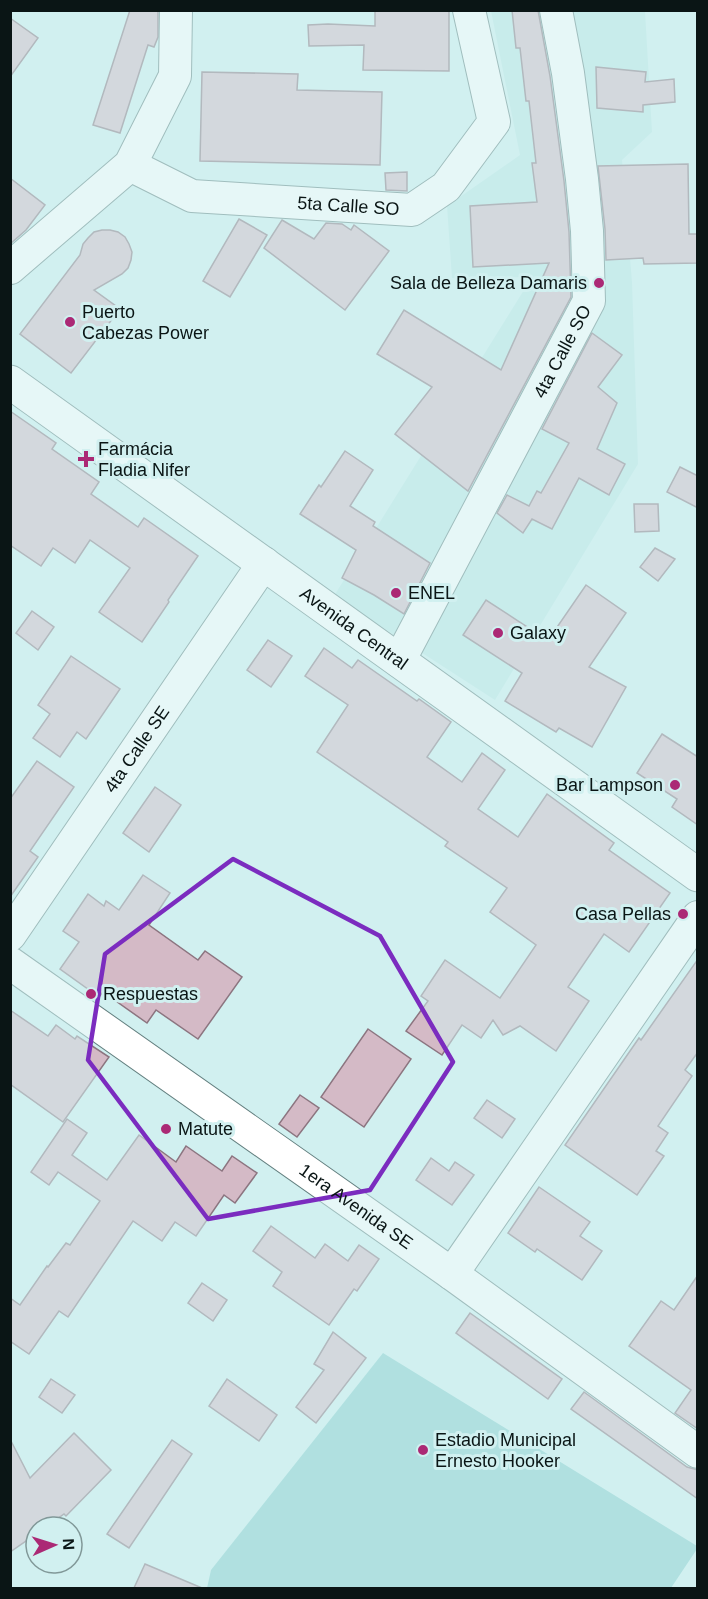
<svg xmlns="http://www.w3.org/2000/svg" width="708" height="1599" font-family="Arial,sans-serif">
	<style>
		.built { fill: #bde6e5 }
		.garden { fill: #88cdcd }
		.building { fill: #d4bac6; stroke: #8c7580; stroke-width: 1.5 }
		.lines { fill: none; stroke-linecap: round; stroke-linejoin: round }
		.minor-casing { stroke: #648080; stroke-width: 34 }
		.tertiary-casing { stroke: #648080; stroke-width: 35 }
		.minor { stroke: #fff; stroke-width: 32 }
		.tertiary { stroke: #fff; stroke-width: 33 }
		.marked { fill: none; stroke: #7b2cbf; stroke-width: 4.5; stroke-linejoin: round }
		.poi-dot { fill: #ab2975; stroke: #d1f0f0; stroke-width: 2 }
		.labels { text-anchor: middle; stroke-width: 6; stroke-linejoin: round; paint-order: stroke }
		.street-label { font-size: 18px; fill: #0a1515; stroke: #d1f0f0 }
		.poi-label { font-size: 18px; fill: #0a1515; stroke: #d1f0f0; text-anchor: start }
	</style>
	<rect width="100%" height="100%" fill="#d1f0f0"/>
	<!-- built -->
	<polygon class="built" points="491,11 645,11 652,132 622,160 632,282 638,464 495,700 334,596 532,277 452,278 447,206 520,155"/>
	<!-- garden -->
	<polygon class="garden" points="383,1353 697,1546 697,1549 671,1588 207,1588 211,1570"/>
	<!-- building -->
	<g class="building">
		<polygon points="130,10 158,10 158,37 154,47 148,45 120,133 93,125"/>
		<polygon points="375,10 449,10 449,71 363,70 364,45 309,46 308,25 328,24 375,26"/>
		<polygon points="512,10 538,10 550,76 564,181 569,232 571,297 468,491 395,434 432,387 377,354 404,310 501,370 549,263 473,267 470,206 537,202 532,163 536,163 529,101 526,101 520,48 516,48"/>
		<polygon points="10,18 38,38 10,77"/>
		<polygon points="596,67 646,72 645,82 674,79 675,102 643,105 643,112 597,108"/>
		<polygon points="202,72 298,74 297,90 382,92 380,165 200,161"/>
		<polygon points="688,164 689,234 698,234 698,263 644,264 643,258 606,260 605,229 598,166"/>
		<polygon points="407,172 407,191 386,190 385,173"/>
		<polygon points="10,178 45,205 26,230 10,244"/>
		<polygon points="239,219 267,235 230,297 203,281"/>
		<polygon points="282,220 314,239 326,223 342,224 351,230 354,225 389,251 345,310 264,248"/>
		<polygon points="102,230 110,230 118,232 125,237 129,244 132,252 131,260 128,268 122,274 94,290 120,309 71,373 20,334 80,255 83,244 88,238 94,232"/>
		<polygon points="592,333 622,355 598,387 617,403 597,449 625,464 609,495 579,478 552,529 532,519 523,533 497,513 507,495 529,506 537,491 541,493 569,443 542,429"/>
		<polygon points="10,411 56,443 52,449 99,482 91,494 138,527 144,518 198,556 168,600 169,602 142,642 99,612 130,568 90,540 75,563 53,548 41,566 10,545"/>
		<polygon points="345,451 373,470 350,506 375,522 373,526 430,563 404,614 374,595 342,578 356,550 300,514 319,485 321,487"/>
		<polygon points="680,467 698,476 698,508 667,492"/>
		<polygon points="634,504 658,504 659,531 635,532"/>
		<polygon points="655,548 675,559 658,581 640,567"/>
		<polygon points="586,585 626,613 589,667 626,687 592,747 559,728 556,732 505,701 522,673 463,635 486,600 544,638 546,633 551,636"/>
		<polygon points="32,611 54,627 38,650 16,633"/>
		<polygon points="268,640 292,656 271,687 247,670"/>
		<polygon points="324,648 352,668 358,660 417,701 419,699 451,722 427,757 462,782 482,753 505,770 478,809 518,837 547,794 614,843 609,850 670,893 629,952 604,934 568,987 589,1001 556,1051 520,1026 503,1035 493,1020 481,1038 462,1025 442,1055 406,1031 428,1001 421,996 445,960 500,998 536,945 490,912 507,888 445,846 448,842 317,752 348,705 305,676"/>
		<polygon points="71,656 120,689 86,739 77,732 60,757 33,738 50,714 38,705"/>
		<polygon points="662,734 698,757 698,825 672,807 677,799 637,773"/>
		<polygon points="37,761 74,787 30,851 38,857 10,897 10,799"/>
		<polygon points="155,787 181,805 149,852 123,833"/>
		<polygon points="143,875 170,893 149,925 198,960 205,951 242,977 198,1039 156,1010 147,1023 103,992 99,997 60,969 79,942 63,931 88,894 104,906 106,901 119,910"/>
		<polygon points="698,959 698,1052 685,1070 692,1076 658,1126 668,1133 656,1151 664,1156 637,1195 565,1145 639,1038 641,1040"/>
		<polygon points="10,1010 48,1036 56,1025 75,1039 77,1036 109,1057 63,1122 10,1084"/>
		<polygon points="368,1029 411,1059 364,1127 321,1097"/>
		<polygon points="300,1095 319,1108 297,1137 279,1124"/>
		<polygon points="487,1100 515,1119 502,1138 474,1118"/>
		<polygon points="67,1119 87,1133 72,1155 107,1180 139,1135 176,1162 186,1146 222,1171 232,1156 257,1173 235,1203 224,1195 196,1236 175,1222 162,1241 133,1221 68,1317 59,1311 29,1354 10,1341 10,1298 20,1305 47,1266 48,1267 66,1243 70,1245 100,1201 58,1172 49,1185 31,1172"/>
		<polygon points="431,1158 449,1171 455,1162 474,1175 452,1205 416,1180"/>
		<polygon points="539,1187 590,1222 580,1236 602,1251 582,1280 537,1249 535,1252 508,1233"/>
		<polygon points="271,1226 315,1258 325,1244 348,1261 359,1245 379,1259 357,1291 354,1289 329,1325 273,1286 282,1272 253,1251"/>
		<polygon points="698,1275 698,1429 675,1413 691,1390 629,1346 661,1301 674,1310"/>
		<polygon points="202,1283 227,1300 213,1321 188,1303"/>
		<polygon points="470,1313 562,1379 548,1399 456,1333"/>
		<polygon points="333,1332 366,1358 316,1423 296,1407 324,1370 314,1364"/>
		<polygon points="51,1379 75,1395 62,1413 39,1397"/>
		<polygon points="227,1379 277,1415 259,1441 209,1406"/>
		<polygon points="584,1392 687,1467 698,1470 698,1499 571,1409"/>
		<polygon points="74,1433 111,1470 66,1516 64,1514 46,1527 36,1527 36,1534 10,1552 10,1439 30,1478"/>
		<polygon points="172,1440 192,1454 129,1548 107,1534"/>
		<polygon points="145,1564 202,1588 134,1588"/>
	</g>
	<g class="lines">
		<!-- minor casing -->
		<g class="minor-casing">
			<g id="minor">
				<path id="s1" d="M130,165L192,196L412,210L446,187L494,122L469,10"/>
				<polyline points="10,268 130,165 175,76 176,10"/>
				<path id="s2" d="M399,661L589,301L587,231L582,179L568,73L556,10"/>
				<path id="s3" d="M10,935L264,563"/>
				<path id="s4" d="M10,963L452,1274L698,1452"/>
				<polyline points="452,1274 698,917"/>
			</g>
		</g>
		<!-- tertiary casing -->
		<g class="tertiary-casing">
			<g id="tertiary">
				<path id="s5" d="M10,382L698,875"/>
			</g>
		</g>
		<!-- minor -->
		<use href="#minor" class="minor"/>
		<!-- tertiary -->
		<use href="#tertiary" class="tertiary"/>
	</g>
	<!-- marked area -->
	<path d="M0 0H708V1599H0ZM233,859L380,936L453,1062L370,1190L208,1219L88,1060L105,954Z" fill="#d1f0f0" fill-opacity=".55" fill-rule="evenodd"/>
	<path class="marked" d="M233,859L380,936L453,1062L370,1190L208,1219L88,1060L105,954Z"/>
	<!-- markers -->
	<g class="poi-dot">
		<circle cx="599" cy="283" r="6"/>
		<circle cx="70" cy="322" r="6"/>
		<path d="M83 450h6v6h6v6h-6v6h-6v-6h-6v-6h6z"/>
		<circle cx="396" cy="593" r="6"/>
		<circle cx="498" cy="633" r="6"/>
		<circle cx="675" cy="785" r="6"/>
		<circle cx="683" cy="914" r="6"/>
		<circle cx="91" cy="994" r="6"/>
		<circle cx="166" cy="1129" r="6"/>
		<circle cx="423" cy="1450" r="6"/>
	</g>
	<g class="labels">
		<!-- street labels -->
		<g class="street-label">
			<text dy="6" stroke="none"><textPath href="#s1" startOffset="226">5ta Calle SO</textPath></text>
			<text dy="6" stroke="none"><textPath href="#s2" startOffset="350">4ta Calle SO</textPath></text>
			<text dy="6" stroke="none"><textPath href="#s5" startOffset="423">Avenida Central</textPath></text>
			<text dy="6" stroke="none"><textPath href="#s3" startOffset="225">4ta Calle SE</textPath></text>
			<text dy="6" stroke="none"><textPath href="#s4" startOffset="423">1era Avenida SE</textPath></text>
		</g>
		<!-- poi labels -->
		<g class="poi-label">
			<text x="587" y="289" text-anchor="end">Sala de Belleza Damaris</text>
			<text x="82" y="318">Puerto<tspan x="82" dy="21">Cabezas Power</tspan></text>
			<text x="98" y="455">Farmácia<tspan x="98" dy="21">Fladia Nifer</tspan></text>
			<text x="408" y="599">ENEL</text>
			<text x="510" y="639">Galaxy</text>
			<text x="663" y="791" text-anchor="end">Bar Lampson</text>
			<text x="671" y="920" text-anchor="end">Casa Pellas</text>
			<text x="103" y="1000">Respuestas</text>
			<text x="178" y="1135">Matute</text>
			<text x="435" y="1446">Estadio Municipal<tspan x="435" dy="21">Ernesto Hooker</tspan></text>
		</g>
	</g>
	<!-- border -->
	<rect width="708" height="1599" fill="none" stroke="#0a1515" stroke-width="24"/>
	<!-- north arrow -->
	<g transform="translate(54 1545) rotate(87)"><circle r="28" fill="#d1f0f0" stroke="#819898" stroke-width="1.5"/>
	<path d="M0-4.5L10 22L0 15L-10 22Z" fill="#ab2975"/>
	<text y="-9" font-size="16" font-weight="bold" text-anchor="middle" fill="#0a1515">N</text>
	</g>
</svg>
